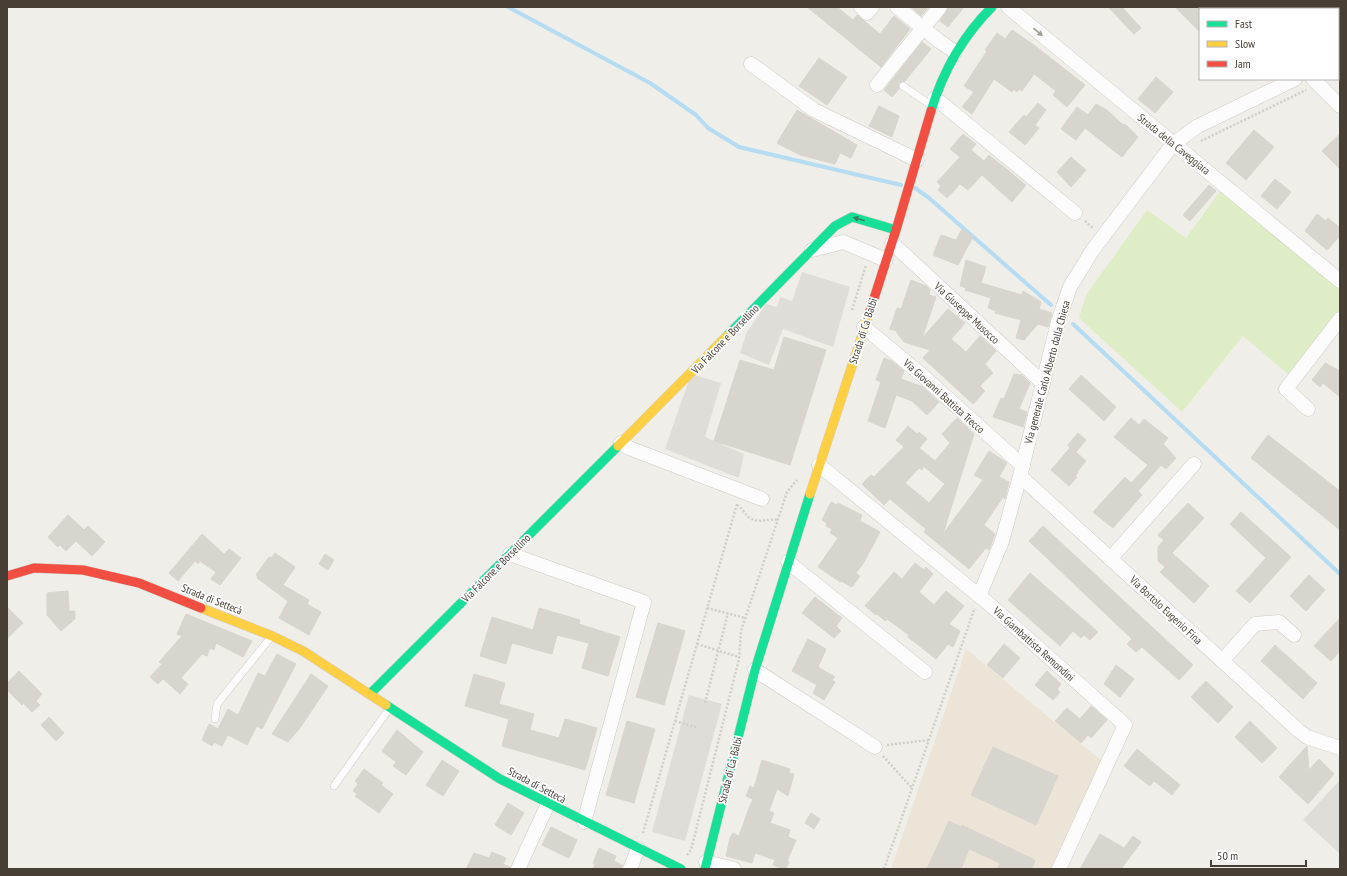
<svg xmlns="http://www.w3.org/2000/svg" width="1347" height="876" font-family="'PT Sans Narrow',sans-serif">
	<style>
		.education { fill: #ece5d7 }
		.green { fill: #dfedc6 }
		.parking { fill: #dfddd8 }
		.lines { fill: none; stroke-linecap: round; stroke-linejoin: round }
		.stream { stroke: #b5dcf2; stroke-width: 4 }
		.building { fill: #d8d5cf; stroke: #d9d5ce; fill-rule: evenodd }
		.lane-casing { stroke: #cdcac4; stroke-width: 8 }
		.street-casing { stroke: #cdcac4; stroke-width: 15 }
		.fast-casing { stroke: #d2ccc0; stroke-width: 10 }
		.slow-casing { stroke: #d2ccc0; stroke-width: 10 }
		.jam-casing { stroke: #d2ccc0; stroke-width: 10 }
		.path { stroke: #d1cec9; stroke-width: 2.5; stroke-dasharray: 2 2; stroke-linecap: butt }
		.lane { stroke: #fdfcfc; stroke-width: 7 }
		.street { stroke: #fdfcfc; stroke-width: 14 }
		.fast { stroke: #16e098; stroke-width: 9 }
		.slow { stroke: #ffcf43; stroke-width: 9 }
		.jam { stroke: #f24e42; stroke-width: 9 }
		.oneway { fill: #a29e98 }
		.oneway2 { fill: #337f5c }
		.labels { text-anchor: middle; stroke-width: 3.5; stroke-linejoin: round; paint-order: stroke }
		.street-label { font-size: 11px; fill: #473f34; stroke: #fff }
	</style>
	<rect width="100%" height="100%" fill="#f0eee8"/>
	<!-- education -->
	<polygon class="education" points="966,649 1102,761 1053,869 891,869"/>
	<!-- green -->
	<polygon class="green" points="1220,191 1340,288 1340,311 1289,375 1243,336 1182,412 1079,318 1086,295 1147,210 1186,238"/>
	<!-- parking -->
	<g class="parking">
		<polygon points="802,272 850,287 833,347 783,329 769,365 740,353 747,332 766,304 777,307 780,297 792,301"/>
		<polygon points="691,374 721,383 705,437 744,454 739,478 665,449"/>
		<polygon points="689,695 722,704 685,841 652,832"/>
		<polygon points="1340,780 1340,854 1303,820"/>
	</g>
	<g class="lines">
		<!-- stream -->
		<g class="stream">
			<polyline points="508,7 650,83 696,115 708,128 739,147 901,185"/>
			<polyline points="915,188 929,198 1051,305"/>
			<polyline points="1073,324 1340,574"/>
		</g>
	</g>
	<!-- building -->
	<g class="building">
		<polygon points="807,7 837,7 853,20 857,15 880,34 894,16 910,29 881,67"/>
		<polygon points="911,7 929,7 921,16"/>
		<polygon points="948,7 964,7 948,27 940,21"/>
		<polygon points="1108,7 1122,7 1141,28 1134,34"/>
		<polygon points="1175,7 1200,7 1200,32"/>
		<polygon points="1012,30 1034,45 1085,85 1067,107 1053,95 1056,91 1034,74 1022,91 1019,89 1017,92 1013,89 1012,92 994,79 972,114 962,107 974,92 964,86 987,51 985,50 997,33 1005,39"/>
		<polygon points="922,42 931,49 905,81 899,83 899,89 892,97 884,90"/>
		<polygon points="819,58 847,77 827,105 799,86"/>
		<polygon points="1156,77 1173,92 1155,113 1138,99"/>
		<polygon points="1038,103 1046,110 1035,125 1039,128 1025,145 1009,132 1024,115 1026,117"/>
		<polygon points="1096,104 1107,110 1122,124 1126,125 1138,137 1122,157 1085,128 1076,140 1061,129 1077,107 1088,115"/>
		<polygon points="879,106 899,116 892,137 869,126"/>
		<polygon points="797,110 857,145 851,158 840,153 835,164 800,155 777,143"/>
		<polygon points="1254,130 1274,147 1246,180 1226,163"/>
		<polygon points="963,134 976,144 971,150 984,161 989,155 1026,185 1012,202 982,175 968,190 960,184 947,198 938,190 941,186 937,182 960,157 950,149"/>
		<polygon points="1340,134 1340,169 1322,151"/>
		<polygon points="1071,157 1086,170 1071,187 1057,172"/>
		<polygon points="1275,179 1291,192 1277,209 1261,196"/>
		<polygon points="1209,185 1216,191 1190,221 1183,215"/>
		<polygon points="1317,214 1326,221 1328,218 1340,228 1340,236 1327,250 1305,231"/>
		<polygon points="962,229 973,237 958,265 933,255 941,235 956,240"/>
		<polygon points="966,260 986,267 981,283 1022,295 1023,291 1041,302 1039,309 1052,313 1048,327 1038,324 1024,340 1016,338 1021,320 995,313 996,311 988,308 991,298 965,290 966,288 960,286"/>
		<polygon points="911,280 926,286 930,290 929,295 936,297 922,338 948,309 965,323 951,339 966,352 980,336 996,351 985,364 993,373 980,386 985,391 973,404 923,358 930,350 904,342 897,333 897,331 890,329 897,308 901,309"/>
		<polygon points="784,337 826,350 790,465 714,441 740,360 774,370"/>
		<polygon points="884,358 892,361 904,371 901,379 923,387 939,402 927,415 912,401 896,395 885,428 868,421 881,382 876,380"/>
		<polygon points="1325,363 1340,371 1340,397 1323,383 1320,387 1312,380"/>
		<polygon points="1014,374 1022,375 1030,383 1019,409 1027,412 1023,427 993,417 1001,398 1004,399"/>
		<polygon points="1081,375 1116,407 1104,421 1069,389"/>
		<path d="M957,418L974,434L943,534L983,480L974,475L989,451L1007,463L999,477L1009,482L1005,499L1003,497L984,525L995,534L989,550L986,548L969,569L924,532L926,529L890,499L884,505L862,484L871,475L874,477L904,447L896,440L908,426L917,434L919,432L927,439L919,448L935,461L950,443L942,434ZM923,466L945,484L929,503L905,483L919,468L922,470Z"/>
		<polygon points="1131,418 1139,425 1144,419 1168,438 1163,444 1176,458 1166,469 1161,465 1138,491 1142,495 1113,528 1093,512 1125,477 1131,483 1148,465 1114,437"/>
		<polygon points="1078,433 1086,440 1076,452 1086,461 1077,472 1078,473 1075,476 1077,477 1069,486 1051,470 1070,448 1068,445"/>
		<polygon points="1268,435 1340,491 1340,530 1251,458"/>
		<polygon points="831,502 837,505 838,503 862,515 860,521 880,532 863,564 856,573 860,576 852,587 841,581 840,582 818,567 838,538 830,533 832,529 826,526 827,523 822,520"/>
		<polygon points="1188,503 1204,518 1172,553 1209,586 1194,603 1160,572 1165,567 1158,561 1158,547 1164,540 1158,535"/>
		<polygon points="1241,512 1291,557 1250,603 1236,591 1266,558 1230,524"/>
		<polygon points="68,515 84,530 88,526 105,542 92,556 76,541 66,551 60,545 58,547 48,537"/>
		<polygon points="1043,526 1193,665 1179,680 1142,647 1136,652 1127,644 1132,639 1029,541"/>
		<polygon points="202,534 224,554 229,549 241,558 220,585 211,579 216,572 200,561 198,564 195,561 178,581 169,573"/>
		<polygon points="275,553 295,567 283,585 309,600 307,604 321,612 309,635 279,618 288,601 257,578 258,576 256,575 269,557 271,558"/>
		<polygon points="325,554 334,560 328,570 319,564"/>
		<polygon points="915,563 924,570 926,567 933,574 919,592 934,605 946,591 964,606 949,624 960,631 953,647 948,644 936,659 908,637 909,635 887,619 885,621 877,614 876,615 865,606 894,572 902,579"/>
		<polygon points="1030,573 1098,632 1090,640 1084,635 1081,638 1073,631 1060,646 1008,600"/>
		<polygon points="1309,575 1325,590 1306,611 1290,596"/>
		<polygon points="68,591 69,611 75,611 75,619 61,631 47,615 47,593"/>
		<polygon points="815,597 842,618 836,626 841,631 834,638 802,613"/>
		<polygon points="7,607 23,623 7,639"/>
		<polygon points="539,608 580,620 579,624 620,637 608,676 582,668 589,643 557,635 552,654 512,643 506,664 480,656 492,617 533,630"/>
		<polygon points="186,614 252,641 243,657 216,643 214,650 210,648 207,656 202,654 181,678 188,684 180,694 163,679 158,684 150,677 162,664 159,662 182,636 177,634"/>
		<polygon points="1340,618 1340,651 1331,661 1314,646"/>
		<polygon points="658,623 685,631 664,705 636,697"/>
		<polygon points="808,639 826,649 818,667 835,677 832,680 835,682 824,700 813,693 817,685 792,671"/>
		<polygon points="1004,644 1020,658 1003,678 987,665"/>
		<polygon points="1275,645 1317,683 1303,699 1261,661"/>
		<polygon points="277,654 296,664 262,729 257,726 247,745 228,735 222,746 214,742 212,746 202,740 209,724 218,729 228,709 238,715 258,673 265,676"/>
		<polygon points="1116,665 1134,679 1120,697 1104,684"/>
		<polygon points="19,671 42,694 36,701 40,705 32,712 23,703 22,705 7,690 7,683"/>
		<polygon points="1047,671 1061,684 1057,689 1060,692 1053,700 1035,685"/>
		<polygon points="311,674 328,686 300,728 288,742 272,734"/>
		<polygon points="474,674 505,683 499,704 534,714 530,730 559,738 565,719 597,728 585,770 502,746 509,719 465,706"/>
		<polygon points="1206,681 1233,707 1218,723 1191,697"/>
		<polygon points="1091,706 1107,720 1091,738 1088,735 1081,743 1055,721 1067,708 1080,719"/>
		<polygon points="49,717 64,733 56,741 41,725"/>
		<polygon points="627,721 655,729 634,803 606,795"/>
		<polygon points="1250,721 1277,748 1262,763 1235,737"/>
		<polygon points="397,730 423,752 406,775 393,766 396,762 382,751"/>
		<polygon points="1307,746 1309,770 1319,759 1334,774 1308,804 1279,777"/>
		<polygon points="993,747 1058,776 1036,825 971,795"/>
		<polygon points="1137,749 1180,785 1172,795 1154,781 1150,786 1124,766"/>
		<polygon points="442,760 459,771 443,796 426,785"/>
		<polygon points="762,760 790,769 789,773 794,774 788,796 777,789 769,811 774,813 770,823 790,830 788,837 796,840 787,861 789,862 786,869 782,869 773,865 775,860 755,853 752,863 726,856 730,838 733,833 739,836 749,808 753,799 746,796 750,786 754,788"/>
		<polygon points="364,769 383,783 381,785 393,794 379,813 355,796 357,794 353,791 358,784 355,781"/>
		<polygon points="508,803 524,813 511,835 495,825"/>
		<polygon points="811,813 820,819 814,829 805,823"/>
		<polygon points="949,821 961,827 962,825 1035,860 1032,869 997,869 1000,863 969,849 961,869 927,869"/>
		<polygon points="551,827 577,840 569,858 542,845"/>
		<polygon points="1100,834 1124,848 1133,836 1141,842 1121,869 1080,869"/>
		<polygon points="599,848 616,856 614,861 622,865 622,869 593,869 595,864 593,863"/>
		<polygon points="492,852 506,858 503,864 510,867 510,869 466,869 474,853 489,858"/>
	</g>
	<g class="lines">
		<!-- lane casing -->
		<g class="lane-casing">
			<g id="lane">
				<polyline points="903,86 931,105"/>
				<polyline points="215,719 217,704 271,637"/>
				<polyline points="334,786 389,709"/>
			</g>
		</g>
		<!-- street casing -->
		<g class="street-casing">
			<g id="street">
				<polyline points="861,7 867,13 872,7"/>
				<polyline points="897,7 939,41 955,52"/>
				<polyline points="1008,7 1340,281"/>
				<polyline points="1241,7 1243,9"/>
				<polyline points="1338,59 1340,58"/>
				<polyline points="751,64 814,110 917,160"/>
				<polyline points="1313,79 1340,106"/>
				<polyline points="877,85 940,7"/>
				<polyline points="935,98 1075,213"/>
				<polyline points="892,243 1043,383"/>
				<polyline points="812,250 843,242 886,260"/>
				<polyline points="864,327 923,376 1023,466"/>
				<polyline points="1308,409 1286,389 1340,319"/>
				<polyline points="621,443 629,448 762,499"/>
				<polyline points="819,465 988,603 1125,725 1059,869"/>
				<polyline points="1020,476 1299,731 1307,737 1340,748"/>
				<polyline points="510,554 644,602 584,822"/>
				<polyline points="1110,559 1194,464"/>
				<polyline points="788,562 925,672"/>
				<polyline points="979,596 1002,541 1020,476 1058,322 1070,287 1092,251 1173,144 1198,126 1295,79"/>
				<polyline points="1222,661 1255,624 1279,622 1294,635"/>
				<polyline points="755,670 875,747"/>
				<polyline points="706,862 734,869"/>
				<polyline points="518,869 548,804"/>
				<polyline points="630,869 638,849"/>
			</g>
		</g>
		<!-- fast casing -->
		<g class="fast-casing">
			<g id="fast">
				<path d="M931,111C943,71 963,36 992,7"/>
				<polyline points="727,336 835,226 852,217 896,230"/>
				<polyline points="370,694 618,446"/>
				<polyline points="386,705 500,779 681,869"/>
				<polyline points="705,869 755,670 810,494"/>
			</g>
		</g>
		<!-- slow casing -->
		<g class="slow-casing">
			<g id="slow">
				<polyline points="618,446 727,336"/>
				<polyline points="810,494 869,314"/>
				<polyline points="201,608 272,636 303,651 386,705"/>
			</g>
		</g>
		<!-- jam casing -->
		<g class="jam-casing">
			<g id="jam">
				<polyline points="869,314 896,230 931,111"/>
				<polyline points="7,576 34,568 83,570 139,583 201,608"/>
			</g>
		</g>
		<!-- path -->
		<g class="path">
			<polyline points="1338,75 1340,75"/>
			<polyline points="1201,141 1306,90"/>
			<polyline points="1085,221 1093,228"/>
			<polyline points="852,310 866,265"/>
			<path d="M737,505C743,508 745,515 750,518C760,524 768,518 778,520"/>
			<polyline points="707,608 745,618"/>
			<polyline points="697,644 739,657"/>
			<polyline points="705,703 728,613"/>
			<polyline points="675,721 698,728"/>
			<polyline points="887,745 929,740"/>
			<polyline points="883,756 912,788"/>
			<polyline points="643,833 737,504"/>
			<polyline points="687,855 691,850 739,659 741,631 787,492 797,480"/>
			<polyline points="884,869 974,610 976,609"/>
		</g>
		<!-- lane -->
		<use href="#lane" class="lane"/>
		<!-- street -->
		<use href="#street" class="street"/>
		<!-- fast -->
		<use href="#fast" class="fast"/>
		<!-- slow -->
		<use href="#slow" class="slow"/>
		<!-- jam -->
		<use href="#jam" class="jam"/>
	</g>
	<!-- one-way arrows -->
	<defs><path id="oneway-solid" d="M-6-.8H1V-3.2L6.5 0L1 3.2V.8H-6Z"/></defs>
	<use class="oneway" href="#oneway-solid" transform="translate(1038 32) rotate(40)"/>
	<use class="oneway2" href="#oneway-solid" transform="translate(859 219) rotate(-164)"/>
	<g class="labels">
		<!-- street labels -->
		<g class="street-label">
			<text transform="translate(1174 144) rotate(39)" y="4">Strada della Caveggiara</text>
			<text transform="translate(967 313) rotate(43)" y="4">Via Giuseppe Musocco</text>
			<text transform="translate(863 331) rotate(-72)" y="4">Strada di Ca' Balbi</text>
			<text transform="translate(725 339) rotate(-46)" y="4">Via Falcone e Borsellino</text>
			<text transform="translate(1047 372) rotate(-75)" y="4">Via generale Carlo Alberto dalla Chiesa</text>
			<text transform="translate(944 396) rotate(42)" y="4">Via Giovanni Battista Trecco</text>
			<text transform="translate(496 568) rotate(-45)" y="4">Via Falcone e Borsellino</text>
			<text transform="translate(212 599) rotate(22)" y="4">Strada di Settecà</text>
			<text transform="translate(1166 610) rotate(43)" y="4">Via Bortolo Eugenio Fina</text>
			<text transform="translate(1034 644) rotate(42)" y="4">Via Giambattista Remondini</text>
			<text transform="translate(730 770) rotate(-76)" y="4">Strada di Ca' Balbi</text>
			<text transform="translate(537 785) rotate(28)" y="4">Strada di Settecà</text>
		</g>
	</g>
	<!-- border -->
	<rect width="1347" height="876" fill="none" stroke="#473f34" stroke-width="16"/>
	<!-- legend -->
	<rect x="1199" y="8" width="140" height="72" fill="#ffffff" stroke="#b5b2ae"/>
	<rect x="1207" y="21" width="20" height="6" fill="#16e098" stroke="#b5b2ae"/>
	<text x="1235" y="28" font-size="12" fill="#473f34">Fast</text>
	<rect x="1207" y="41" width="20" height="6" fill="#ffcf43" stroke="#b5b2ae"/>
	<text x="1235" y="48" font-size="12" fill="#473f34">Slow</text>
	<rect x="1207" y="61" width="20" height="6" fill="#f24e42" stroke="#b5b2ae"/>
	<text x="1235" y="68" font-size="12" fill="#473f34">Jam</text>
	<!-- scale -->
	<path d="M1211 860v6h95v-6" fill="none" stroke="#473f34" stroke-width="2"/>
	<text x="1217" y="860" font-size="12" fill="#473f34" stroke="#ffffff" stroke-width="3" paint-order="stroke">50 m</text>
</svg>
